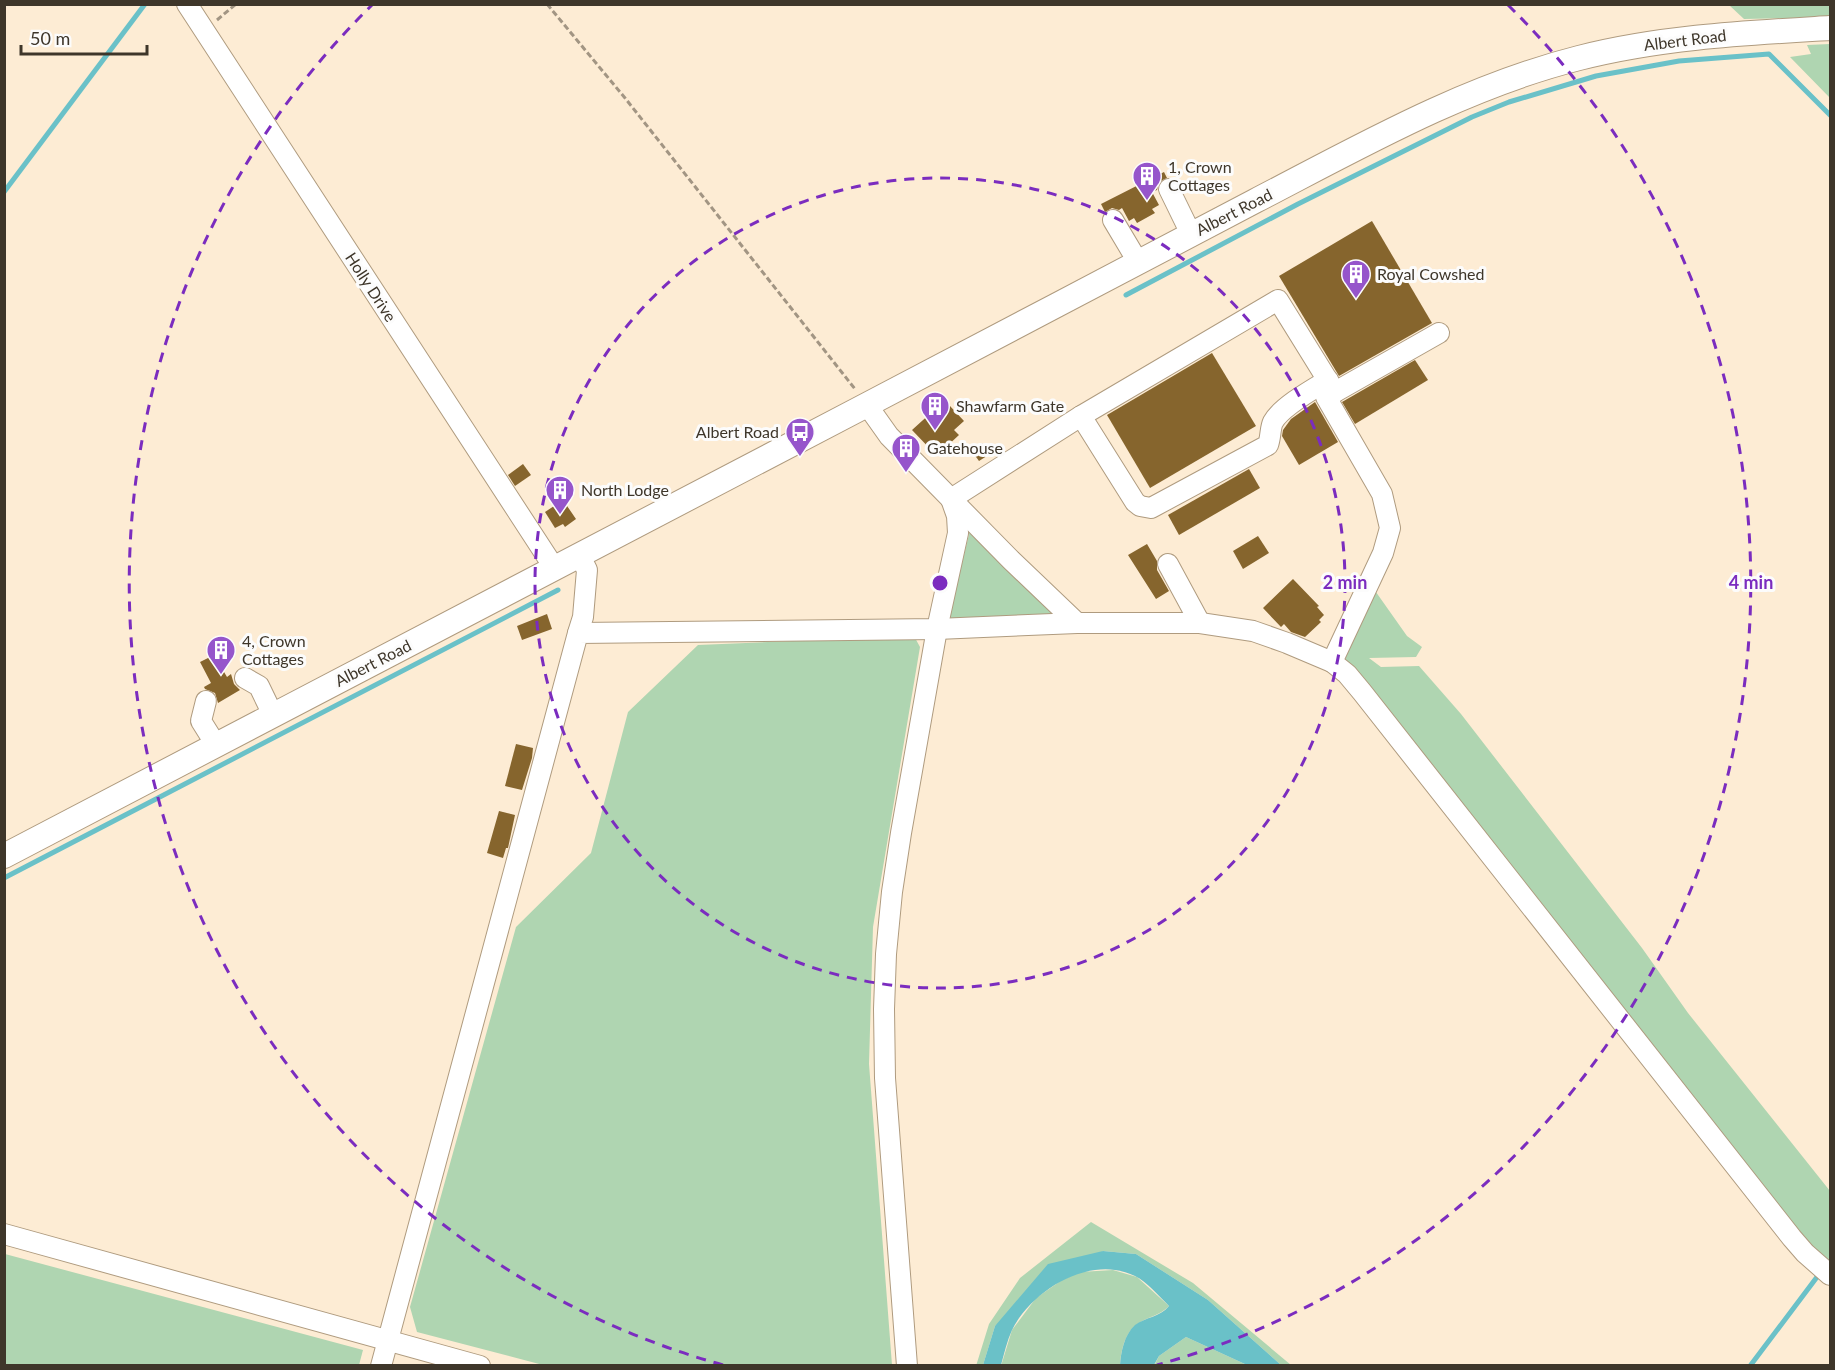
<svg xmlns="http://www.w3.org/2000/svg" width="1835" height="1370" font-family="Lato,sans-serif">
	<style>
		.green { fill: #afd5b1 }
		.water { fill: #6ac1c8 }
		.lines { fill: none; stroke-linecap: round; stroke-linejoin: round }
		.stream { stroke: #6ac1c8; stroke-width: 5 }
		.building { fill: #86652d }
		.minor-casing { stroke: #af9b7f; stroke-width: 22 }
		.major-casing { stroke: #af9b7f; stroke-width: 26 }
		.path { stroke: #a29583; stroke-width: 3; stroke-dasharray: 6 3; stroke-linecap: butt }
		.minor { stroke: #fff; stroke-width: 20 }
		.major { stroke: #fff; stroke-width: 24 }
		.ring { fill: none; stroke: #7b2cbf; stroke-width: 3; stroke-dasharray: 10 8 }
		.labels { text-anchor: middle; stroke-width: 6; stroke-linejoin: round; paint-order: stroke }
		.street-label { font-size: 16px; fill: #3e362a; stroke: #fcfcfc }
		.poi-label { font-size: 16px; fill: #3e362a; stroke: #fcfcfc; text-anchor: start }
		.centre { fill: #7b2cbf; stroke: #fcfcfc; stroke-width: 3 }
		.ring-label { font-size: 18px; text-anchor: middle; font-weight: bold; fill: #7b2cbf; stroke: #fcfcfc; stroke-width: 6; stroke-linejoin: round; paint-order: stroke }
	</style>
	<rect width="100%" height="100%" fill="#fdecd4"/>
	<!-- green -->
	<g class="green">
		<polygon points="1729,5 1830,5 1830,17 1744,19"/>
		<polygon points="1830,44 1830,98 1790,57 1811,54 1807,45"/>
		<polygon points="971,526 1054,614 1052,622 948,621"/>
		<polygon points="1371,585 1407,636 1422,647 1416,657 1369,658 1381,667 1419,666 1461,714 1642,948 1688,1013 1830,1191 1830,1269 1804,1244 1338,657"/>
		<polygon points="914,636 920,647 873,927 869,1064 892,1365 543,1365 417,1332 410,1307 516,927 591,853 628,712 698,645"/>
		<polygon points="1091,1222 1193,1283 1291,1365 1281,1365 1208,1300 1136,1254 1103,1251 995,1326 983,1365 976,1366 989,1324 1020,1278"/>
		<polygon points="5,1254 363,1350 359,1365 5,1365"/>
		<path d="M1113,1270L1137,1277L1169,1306C1160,1316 1146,1317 1136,1325C1124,1334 1121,1352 1120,1365L1001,1366L1012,1330L1036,1298L1062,1280L1080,1272Z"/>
		<polygon points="1186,1337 1247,1365 1154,1366 1159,1356"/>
	</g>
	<!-- water -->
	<path class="water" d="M1103,1251L1136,1254L1208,1300L1281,1365H1247L1186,1337L1159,1356L1154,1365H1120C1121,1352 1124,1335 1135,1325C1146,1317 1160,1317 1169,1306C1159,1296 1147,1282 1135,1276C1090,1254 1032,1290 1012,1330C1007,1341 1004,1354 1001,1365H983L995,1326L1048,1264Z"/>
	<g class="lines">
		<!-- stream -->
		<g class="stream">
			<polyline points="4,192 145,4"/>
			<polyline points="1126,295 1298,204 1472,117 1509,102 1596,76 1679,61 1769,54 1830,115"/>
			<polyline points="4,878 558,590"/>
			<polyline points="1750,1366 1817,1277"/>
		</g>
	</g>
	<!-- building -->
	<g class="building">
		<polygon points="1164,172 1167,178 1159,182 1157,190 1152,192 1159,205 1152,209 1155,213 1137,223 1134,218 1129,221 1122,208 1119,210 1112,208 1105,212 1101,204"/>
		<polygon points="1372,221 1432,323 1339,376 1279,276"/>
		<polygon points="1212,353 1256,426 1150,488 1107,415"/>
		<polygon points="1415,360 1428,380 1355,424 1342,402"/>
		<polygon points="1315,402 1338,442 1299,465 1282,436 1283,430 1291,419"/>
		<polygon points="950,406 964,421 954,430 959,435 945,448 943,446 935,454 912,430 933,411 938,417"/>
		<polygon points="982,443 990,454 979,461 971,450"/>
		<polygon points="523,464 531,475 515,486 508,475"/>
		<polygon points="1249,469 1260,488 1179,535 1168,515"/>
		<polygon points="563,500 576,519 565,527 563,524 555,528 545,512"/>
		<polygon points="1258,536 1269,553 1243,569 1233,551"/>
		<polygon points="1147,544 1157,561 1157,570 1169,591 1156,599 1128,555"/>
		<polygon points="1293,579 1319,606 1317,607 1324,615 1319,620 1321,622 1305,637 1291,632 1284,624 1281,627 1263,608"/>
		<polygon points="547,614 552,629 522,640 517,626"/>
		<polygon points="214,655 227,677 231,674 234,684 240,690 218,703 215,693 205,689 204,687 211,683 200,662"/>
		<polygon points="516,744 533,748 532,758 522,790 505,786"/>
		<polygon points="499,811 515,815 508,848 506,848 503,858 487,853"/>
	</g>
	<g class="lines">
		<!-- minor casing -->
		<g class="minor-casing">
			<g id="minor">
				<polyline points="187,4 555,569"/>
				<polyline points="1169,189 1191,234"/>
				<polyline points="1113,220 1138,262"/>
				<polyline points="1335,392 1439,333"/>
				<polyline points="867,405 889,436 951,499 1081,416 1278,300 1335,392 1326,397 1382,494 1390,528 1383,553 1332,662 1347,674 1362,692 1792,1238 1805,1253 1830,1275"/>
				<path d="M1081,416L1135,502L1140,506L1151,508L1268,445C1271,437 1270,428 1273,422C1281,407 1313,389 1328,380"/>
				<polyline points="953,501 1011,560 1077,623"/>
				<polyline points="1168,564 1200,623"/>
				<polyline points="578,633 583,617 587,570 580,556"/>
				<polyline points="245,678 259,686 273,715"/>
				<polyline points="206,701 201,721 216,745"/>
				<polyline points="4,1234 480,1366"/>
				<polyline points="381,1366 578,633 937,629 1077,623 1200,623 1253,631 1287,643 1332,662"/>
				<polyline points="907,1366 885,1078 884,1009 886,954 892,892 901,833 937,629 958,533 957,516 951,499"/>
			</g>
		</g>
		<!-- major casing -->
		<g class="major-casing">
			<path id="major" d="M4,856C289,706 575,559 859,409C991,340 1123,270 1255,201C1359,147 1464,87 1579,58C1661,37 1746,33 1830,28"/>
		</g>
		<!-- path -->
		<g class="path">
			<polyline points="547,4 625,98 855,389"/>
			<polyline points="217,20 236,4"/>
		</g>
		<!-- minor -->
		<use href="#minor" class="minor"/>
		<!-- major -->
		<use href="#major" class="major"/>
	</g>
	<!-- distance rings -->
	<g class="ring">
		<circle cx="940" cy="583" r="405"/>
		<path d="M723 1365A811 811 0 0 1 372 5M1508 5A811 811 0 0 1 1157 1365"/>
	</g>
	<!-- icons -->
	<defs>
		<g id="building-pin" transform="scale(1.5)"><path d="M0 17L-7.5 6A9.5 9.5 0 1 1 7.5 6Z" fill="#9655cb" stroke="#fcfcfc"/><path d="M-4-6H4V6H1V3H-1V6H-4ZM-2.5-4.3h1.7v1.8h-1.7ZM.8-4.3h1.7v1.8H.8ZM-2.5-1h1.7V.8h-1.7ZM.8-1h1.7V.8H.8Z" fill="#fff"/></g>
		<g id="bus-pin" transform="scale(1.5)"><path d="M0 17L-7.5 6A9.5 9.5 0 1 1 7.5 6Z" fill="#9655cb" stroke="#fcfcfc"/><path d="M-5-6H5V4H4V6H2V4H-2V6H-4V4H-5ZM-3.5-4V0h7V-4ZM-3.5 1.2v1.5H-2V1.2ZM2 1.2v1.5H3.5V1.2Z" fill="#fff"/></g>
	</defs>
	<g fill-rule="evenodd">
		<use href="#building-pin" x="1147" y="176"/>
		<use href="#building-pin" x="1356" y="274"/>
		<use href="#building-pin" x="935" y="406"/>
		<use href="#bus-pin" x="800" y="432"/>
		<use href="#building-pin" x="906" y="448"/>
		<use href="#building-pin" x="560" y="490"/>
		<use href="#building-pin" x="221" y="650"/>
	</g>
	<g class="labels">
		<!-- street labels -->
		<g class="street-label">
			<text transform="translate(1685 40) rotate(-7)" y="6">Albert Road</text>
			<text transform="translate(1234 212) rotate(-27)" y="6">Albert Road</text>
			<text transform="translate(371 287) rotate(57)" y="6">Holly Drive</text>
			<text transform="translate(373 663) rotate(-27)" y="6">Albert Road</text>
		</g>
		<!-- poi labels -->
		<g class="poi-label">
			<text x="1168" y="173">1, Crown<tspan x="1168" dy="18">Cottages</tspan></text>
			<text x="1377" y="280">Royal Cowshed</text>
			<text x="956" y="412">Shawfarm Gate</text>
			<text x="779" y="438" text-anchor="end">Albert Road</text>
			<text x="927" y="454">Gatehouse</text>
			<text x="581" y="496">North Lodge</text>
			<text x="242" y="647">4, Crown<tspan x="242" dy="18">Cottages</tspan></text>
		</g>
	</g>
	<circle cx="940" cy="583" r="9" class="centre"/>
	<g class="ring-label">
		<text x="1345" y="589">2 min</text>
		<text x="1751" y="589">4 min</text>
	</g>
	<!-- border -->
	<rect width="1835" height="1370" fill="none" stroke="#3e362a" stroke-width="12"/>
	<!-- scale -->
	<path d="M21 45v9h126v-9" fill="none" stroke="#3e362a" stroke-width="3"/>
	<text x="30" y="45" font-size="18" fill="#3e362a" stroke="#fcfcfc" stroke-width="4.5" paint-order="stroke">50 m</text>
</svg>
